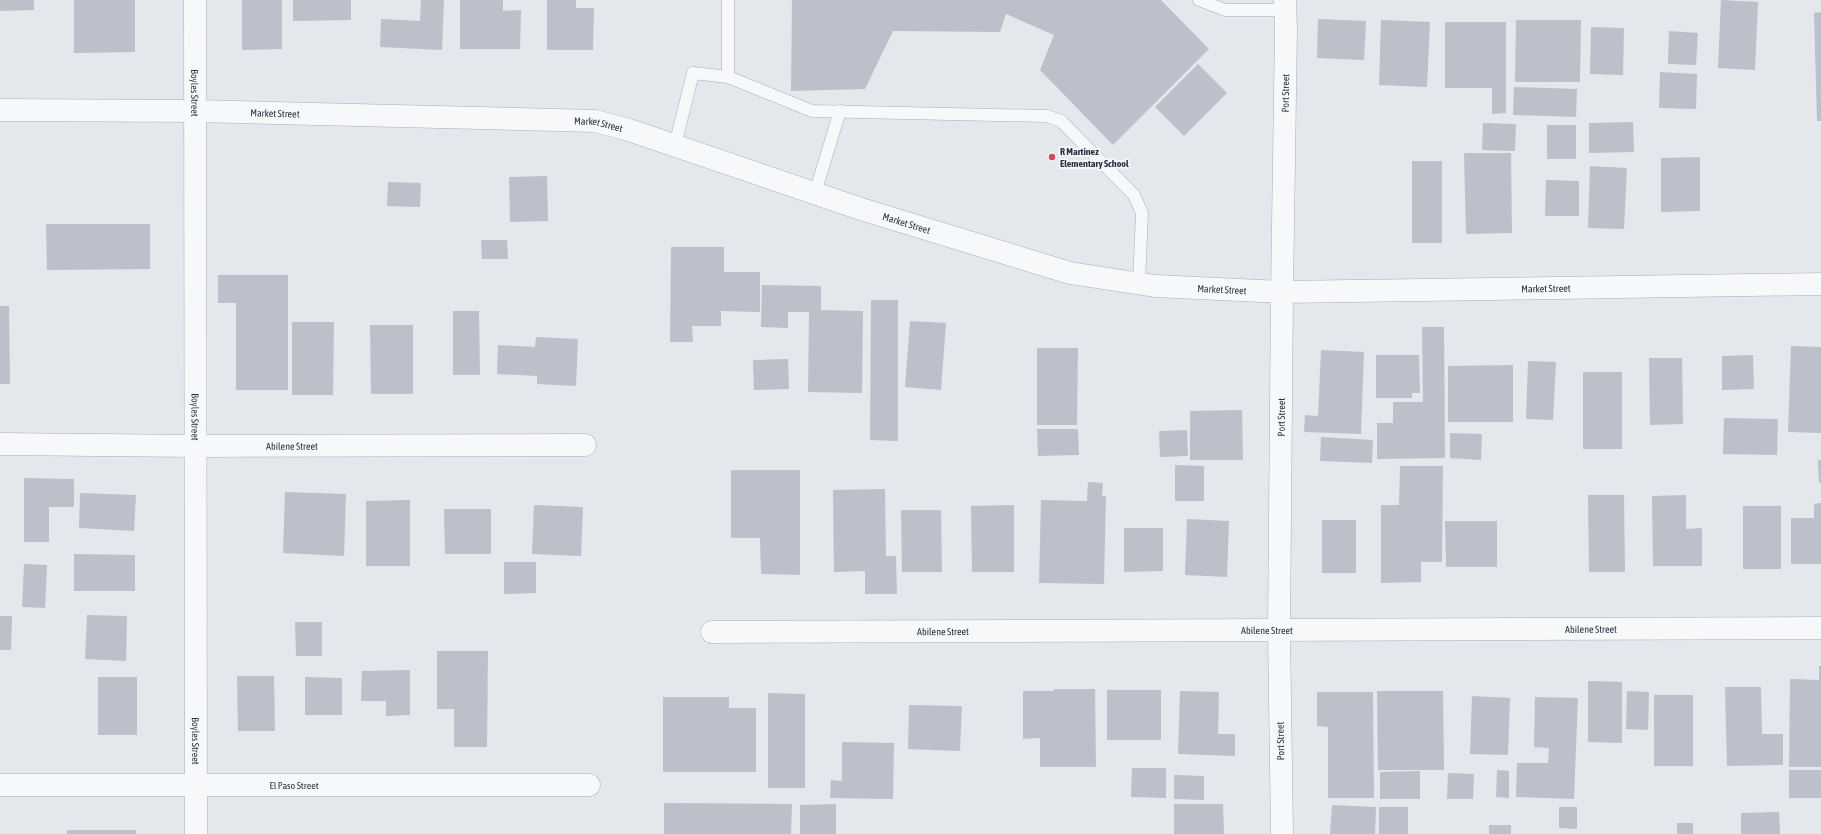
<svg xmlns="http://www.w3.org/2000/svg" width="1821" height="834" font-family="'Asap Condensed',sans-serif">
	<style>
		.building { fill: #bbc0ca }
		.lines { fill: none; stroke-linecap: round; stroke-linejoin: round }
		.service-casing { stroke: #a9aeb7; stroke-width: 13 }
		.minor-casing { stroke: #a9aeb7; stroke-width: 23 }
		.tertiary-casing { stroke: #a9aeb7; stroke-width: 23 }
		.service { stroke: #f7f8fa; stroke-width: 12 }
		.minor { stroke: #f7f8fa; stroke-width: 22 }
		.tertiary { stroke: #f7f8fa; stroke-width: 22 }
		.poi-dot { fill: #d1495b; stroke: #f4f6f9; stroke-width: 1.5 }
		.labels { text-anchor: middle; stroke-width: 4; stroke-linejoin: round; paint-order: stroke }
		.street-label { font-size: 10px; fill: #2b3445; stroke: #f4f6f9 }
		.poi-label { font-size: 10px; font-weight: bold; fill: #2b3445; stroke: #f4f6f9; text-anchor: start }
	</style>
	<rect width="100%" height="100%" fill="#e4e7ec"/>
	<!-- building -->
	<g class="building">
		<polygon points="0,0 34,0 34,10 0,11"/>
		<polygon points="74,0 135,0 135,52 74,53"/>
		<polygon points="242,0 282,0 282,49 242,50"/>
		<polygon points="293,0 351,0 351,20 293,21"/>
		<polygon points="421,0 444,0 442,50 380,47 381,19 420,21"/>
		<polygon points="460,0 503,0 503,11 521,10 520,49 460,49"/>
		<polygon points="547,0 576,0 576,8 594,8 593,50 547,50"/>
		<polygon points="792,0 1161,0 1209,49 1113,145 1040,70 1054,35 1006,14 1000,32 893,31 865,89 791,91"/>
		<polygon points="1721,0 1758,2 1755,70 1718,68"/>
		<polygon points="1821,12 1821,121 1817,121 1814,13"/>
		<polygon points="1318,19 1366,21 1364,60 1317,58"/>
		<polygon points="1381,20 1430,22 1427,87 1379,85"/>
		<polygon points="1516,20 1581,20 1580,82 1515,82"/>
		<polygon points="1445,22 1506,22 1506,113 1492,114 1492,88 1445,88"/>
		<polygon points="1591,27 1624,28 1623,75 1590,74"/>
		<polygon points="1669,31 1698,33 1696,65 1668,64"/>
		<polygon points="1198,64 1227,93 1184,136 1155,107"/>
		<polygon points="1660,72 1697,74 1696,109 1659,108"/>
		<polygon points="1514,87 1577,89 1576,117 1513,115"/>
		<polygon points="1633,122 1634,152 1589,153 1589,123"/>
		<polygon points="1483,123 1516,124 1515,151 1482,150"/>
		<rect x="1547" y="125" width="29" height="34"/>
		<polygon points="1464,153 1511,153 1512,233 1466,234"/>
		<polygon points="1700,157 1700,211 1661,212 1661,158"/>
		<rect x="1412" y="161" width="30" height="82"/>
		<polygon points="1590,166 1627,168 1624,229 1588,228"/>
		<polygon points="547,176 548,221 510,222 509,177"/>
		<polygon points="1546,180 1579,181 1579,216 1545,216"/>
		<polygon points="388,182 421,183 420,207 387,206"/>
		<polygon points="46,224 150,224 150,269 47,270"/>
		<polygon points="481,240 507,240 508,259 482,259"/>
		<polygon points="671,247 724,247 724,272 760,272 760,312 721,311 721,326 692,326 693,342 670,342"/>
		<polygon points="218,275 288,275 288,390 236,390 236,303 218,303"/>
		<polygon points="762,285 821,286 821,310 863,311 862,393 808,392 809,312 788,312 788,328 761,327"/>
		<polygon points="871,300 898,300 898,441 870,440"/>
		<polygon points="0,306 9,306 10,384 0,384"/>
		<polygon points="453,311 479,311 480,375 453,375"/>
		<polygon points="910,321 946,323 941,390 905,387"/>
		<polygon points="292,322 334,322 333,395 292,395"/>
		<polygon points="370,325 413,325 413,394 371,394"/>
		<polygon points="1422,327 1444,327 1445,458 1377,459 1377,423 1393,423 1393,402 1423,402"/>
		<polygon points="536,337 578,339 576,386 537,384 537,376 497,374 498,345 535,347"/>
		<polygon points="1791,346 1821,347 1821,433 1788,432"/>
		<polygon points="1037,348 1078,348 1077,425 1037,425"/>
		<polygon points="1321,350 1364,352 1361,434 1304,432 1305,415 1318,416"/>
		<polygon points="1376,355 1419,355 1420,393 1412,393 1412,398 1376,398"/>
		<polygon points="1753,355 1754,389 1722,390 1722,356"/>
		<polygon points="1649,358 1682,358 1683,424 1650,425"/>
		<polygon points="788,359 789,389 754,390 753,360"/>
		<polygon points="1528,361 1556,362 1553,420 1526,419"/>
		<polygon points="1513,365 1513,422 1448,422 1448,366"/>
		<rect x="1583" y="372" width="39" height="77"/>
		<polygon points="1242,410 1243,460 1190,460 1190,411"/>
		<polygon points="1724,418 1778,419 1777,455 1723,454"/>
		<polygon points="1037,429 1078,429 1079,455 1038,456"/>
		<polygon points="1187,430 1188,456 1160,457 1159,431"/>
		<polygon points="1450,433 1482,434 1481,460 1450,458"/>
		<polygon points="1321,437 1373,440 1372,463 1320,461"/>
		<polygon points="1818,460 1821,460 1821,483 1819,483"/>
		<polygon points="1175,465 1204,466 1204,501 1175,501"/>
		<polygon points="1400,466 1443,466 1442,562 1421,562 1421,582 1381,583 1381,505 1399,505"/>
		<polygon points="731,470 800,470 800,575 761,574 760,538 731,538"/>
		<polygon points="24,478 74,479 74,507 49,507 49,542 24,542"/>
		<polygon points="1088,482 1103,483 1102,496 1106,496 1104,584 1039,583 1041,500 1087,501"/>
		<polygon points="885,489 886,556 896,556 897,594 865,594 865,571 834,572 833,490"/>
		<polygon points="285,492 346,494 344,556 283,553"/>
		<polygon points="80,493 136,495 134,531 79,528"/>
		<polygon points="1588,495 1624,495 1625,572 1589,572"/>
		<polygon points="1686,495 1686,529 1702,528 1702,566 1653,566 1652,496"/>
		<polygon points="410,500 410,566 366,566 366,501"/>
		<polygon points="1821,503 1821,564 1791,564 1791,518 1814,518 1814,504"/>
		<polygon points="534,505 583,507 581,556 532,554"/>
		<polygon points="1014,505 1014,572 972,572 971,506"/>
		<rect x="1743" y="506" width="38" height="63"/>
		<polygon points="444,509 491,509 491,554 445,554"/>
		<polygon points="901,510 941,510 942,572 902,572"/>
		<polygon points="1187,519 1229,521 1227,577 1185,575"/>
		<rect x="1322" y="520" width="34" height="53"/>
		<polygon points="1445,521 1497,521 1497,567 1446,567"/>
		<polygon points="1124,528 1163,528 1163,571 1124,572"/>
		<polygon points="74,554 135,555 135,591 74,591"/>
		<polygon points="504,562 536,562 536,593 504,594"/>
		<polygon points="24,564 47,565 45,608 22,607"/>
		<polygon points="87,615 127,616 126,661 85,659"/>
		<polygon points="0,616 12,616 11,650 0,650"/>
		<polygon points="295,622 322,622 322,656 296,656"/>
		<polygon points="437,651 488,651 487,747 454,747 454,709 437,709"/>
		<polygon points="1819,666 1821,666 1821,767 1789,767 1790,679 1819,680"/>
		<polygon points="410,670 410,715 386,716 386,701 361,701 362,671"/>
		<polygon points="237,676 274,676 275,731 238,731"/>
		<rect x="98" y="677" width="39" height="58"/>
		<polygon points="305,677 342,678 342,715 305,715"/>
		<polygon points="1588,681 1622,682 1622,743 1588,742"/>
		<polygon points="1725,687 1761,687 1762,734 1783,734 1783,765 1727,766"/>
		<polygon points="1054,689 1095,689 1096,767 1040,767 1040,738 1023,739 1023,691 1054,691"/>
		<rect x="1107" y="690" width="54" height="50"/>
		<polygon points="1180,691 1219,692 1218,734 1235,734 1235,756 1178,754"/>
		<polygon points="1377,691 1443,691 1444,770 1378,770"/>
		<polygon points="1627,691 1649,692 1648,730 1626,729"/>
		<polygon points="1317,692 1373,692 1374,798 1328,798 1328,727 1317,726"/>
		<polygon points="768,693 805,694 805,788 768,788"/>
		<rect x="1654" y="695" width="39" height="71"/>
		<polygon points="1472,696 1510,698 1508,755 1470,754"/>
		<polygon points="663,697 729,697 729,708 756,708 756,772 663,772"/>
		<polygon points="1535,697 1578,698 1574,799 1516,797 1517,763 1548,763 1549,748 1534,747"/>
		<polygon points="909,705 962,706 960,751 908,749"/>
		<polygon points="842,742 894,743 893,799 830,798 831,780 842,781"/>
		<polygon points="1132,768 1166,768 1166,798 1131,797"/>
		<polygon points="1497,770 1509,771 1509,798 1496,797"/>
		<rect x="1789" y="770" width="32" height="28"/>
		<polygon points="1420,771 1420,799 1380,799 1380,772"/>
		<polygon points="1448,773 1474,774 1473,799 1447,799"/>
		<polygon points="1174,775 1204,776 1204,800 1174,799"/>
		<polygon points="664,803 792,804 791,834 664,834"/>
		<polygon points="836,804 836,834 800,834 800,805"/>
		<polygon points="1174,804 1223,804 1224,834 1174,834"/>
		<polygon points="1332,805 1376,807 1375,834 1330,834"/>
		<rect x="1379" y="807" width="29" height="27"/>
		<polygon points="1559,807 1577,807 1577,829 1559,828"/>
		<polygon points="1779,812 1780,834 1741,834 1741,813"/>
		<rect x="1677" y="823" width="16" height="11"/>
		<rect x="1489" y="825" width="22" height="9"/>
		<rect x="67" y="830" width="69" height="4"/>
	</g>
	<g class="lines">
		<!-- service casing -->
		<g class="service-casing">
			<g id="service">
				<polyline points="1199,0 1225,10 1285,10"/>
				<polyline points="728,77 728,0"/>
				<polyline points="675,145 693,73 728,77 812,111 1047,116 1061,121 1134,195 1142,213 1139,283"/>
				<polyline points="815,193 840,111"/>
			</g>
		</g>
		<!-- minor casing -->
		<g class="minor-casing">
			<g id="minor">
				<path id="s1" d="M195,0L196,834"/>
				<path id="s2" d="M0,444L196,446L585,445"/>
				<path id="s3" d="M712,632L1821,628"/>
				<path id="s4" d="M0,785H589"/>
				<path id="s5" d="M1282,834L1279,630L1282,292L1286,29L1285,0"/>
			</g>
		</g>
		<!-- tertiary casing -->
		<g class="tertiary-casing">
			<g id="tertiary">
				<path id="s6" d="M0,110L196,111L595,121L629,130L861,209L1070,273L1155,286L1282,292L1821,284"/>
			</g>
		</g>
		<!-- service -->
		<use href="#service" class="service"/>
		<!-- minor -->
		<use href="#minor" class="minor"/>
		<!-- tertiary -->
		<use href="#tertiary" class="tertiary"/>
	</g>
	<!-- markers -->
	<circle class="poi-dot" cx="1052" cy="157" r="4"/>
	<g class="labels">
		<!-- street labels -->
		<g class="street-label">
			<text dy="4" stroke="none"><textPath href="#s1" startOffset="93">Boyles Street</textPath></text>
			<text dy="4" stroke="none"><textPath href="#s5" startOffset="741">Port Street</textPath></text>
			<text dy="4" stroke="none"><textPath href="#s6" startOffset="275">Market Street</textPath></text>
			<text dy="4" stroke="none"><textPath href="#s6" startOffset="599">Market Street</textPath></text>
			<text dy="4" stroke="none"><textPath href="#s6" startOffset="923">Market Street</textPath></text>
			<text dy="4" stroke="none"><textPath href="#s6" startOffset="1247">Market Street</textPath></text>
			<text dy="4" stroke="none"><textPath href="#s6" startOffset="1571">Market Street</textPath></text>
			<text dy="4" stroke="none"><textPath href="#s1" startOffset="417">Boyles Street</textPath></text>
			<text dy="4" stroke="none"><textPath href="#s5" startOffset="417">Port Street</textPath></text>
			<text dy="4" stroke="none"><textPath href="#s2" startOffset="292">Abilene Street</textPath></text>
			<text dy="4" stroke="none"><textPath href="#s3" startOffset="879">Abilene Street</textPath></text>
			<text dy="4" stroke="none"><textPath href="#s3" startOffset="555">Abilene Street</textPath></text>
			<text dy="4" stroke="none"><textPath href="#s3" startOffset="231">Abilene Street</textPath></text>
			<text dy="4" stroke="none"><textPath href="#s1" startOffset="741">Boyles Street</textPath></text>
			<text transform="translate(1280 741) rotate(-91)" y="4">Port Street</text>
			<text dy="4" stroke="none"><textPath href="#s4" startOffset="294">El Paso Street</textPath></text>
		</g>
		<!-- poi labels -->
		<g class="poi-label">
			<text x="1060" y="155">R Martinez<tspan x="1060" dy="12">Elementary School</tspan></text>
		</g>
	</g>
</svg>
